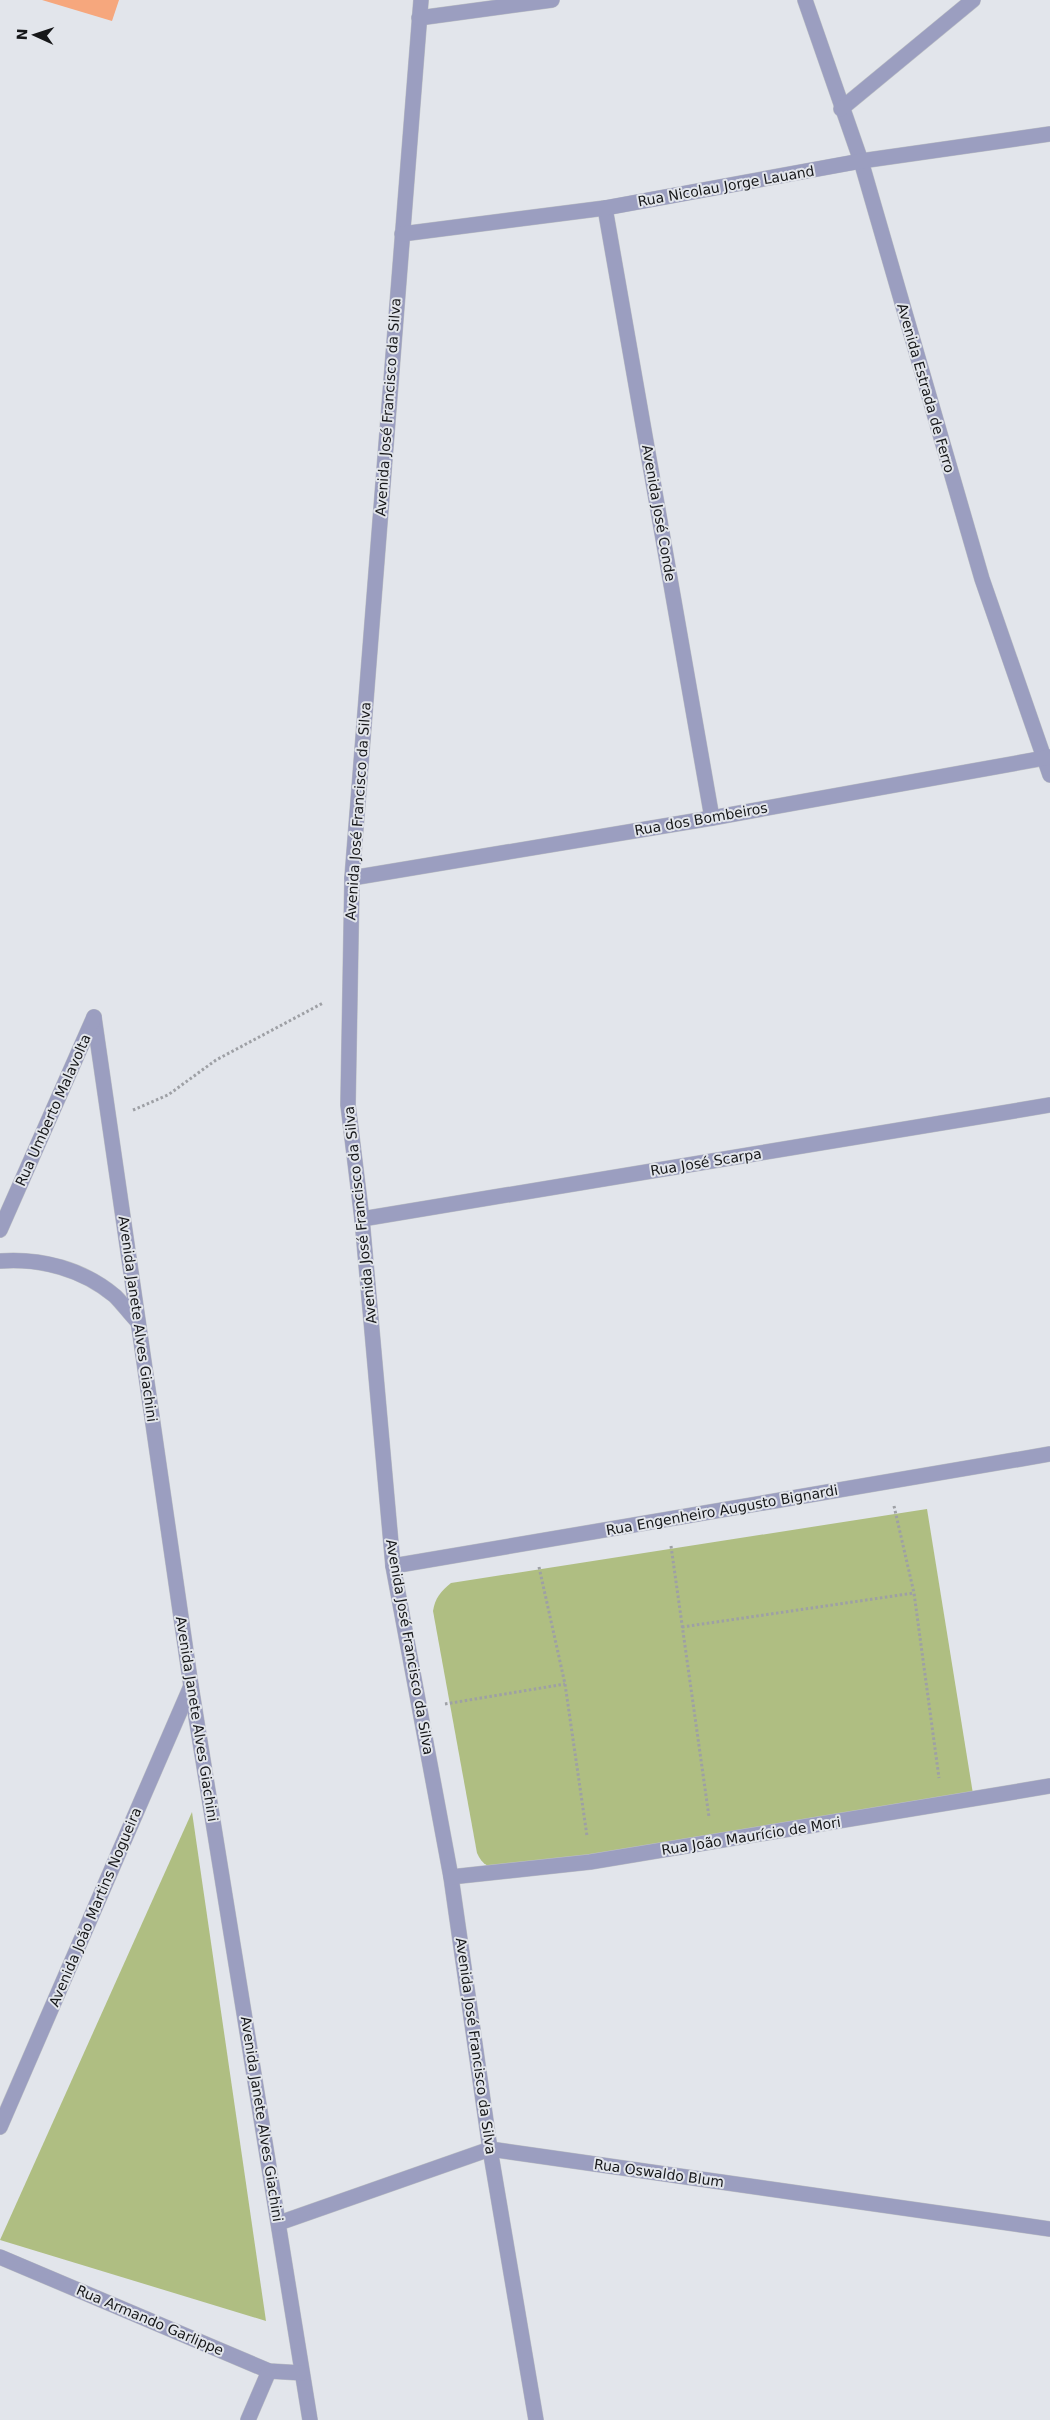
<svg xmlns="http://www.w3.org/2000/svg" width="1050" height="2420" font-family="'DejaVu Sans',sans-serif">
	<style>
		.green { fill: #afbe82 }
		.building { fill: #f6a77d }
		.lines { fill: none; stroke-linecap: round; stroke-linejoin: round }
		.minor-casing { stroke: #bdc0c5; stroke-width: 16 }
		.path { stroke: #9ea0a5; stroke-width: 3; stroke-dasharray: 2.5 2.5; stroke-linecap: butt }
		.minor { stroke: #9b9ec0; stroke-width: 15 }
		.labels { text-anchor: middle; stroke-width: 4; stroke-linejoin: round; paint-order: stroke }
		.street-label { font-size: 14px; fill: #161719; stroke: #e2e5eb }
	</style>
	<rect width="100%" height="100%" fill="#e2e5eb"/>
	<!-- green -->
	<g class="green">
		<path d="M927,1509L973,1794L502,1870C490,1868 482,1865 477,1853L433,1611C435,1598 441,1591 451,1583Z"/>
		<polygon points="192,1812 266,2321 0,2240"/>
	</g>
	<!-- building -->
	<polygon class="building" points="42,0 119,0 112,21"/>
	<g class="lines">
		<!-- minor casing -->
		<g class="minor-casing">
			<g id="minor">
				<polyline points="421,0 352,878 348,1105 362,1219 393,1566 451,1877 490,2149 536,2420"/>
				<polyline points="805,0 861,161 982,579 1050,775"/>
				<polyline points="419,18 552,0"/>
				<polyline points="841,109 973,0"/>
				<polyline points="605,208 712,818"/>
				<polyline points="402,234 605,208 861,161 1050,134"/>
				<polyline points="352,878 712,818 1050,757"/>
				<polyline points="94,1017 191,1686 310,2420"/>
				<polyline points="362,1219 1050,1105"/>
				<polyline points="0,1230 94,1017"/>
				<path d="M0,1261C41,1258 83,1269 115,1296C123,1304 130,1314 138,1322"/>
				<polyline points="393,1566 1050,1454"/>
				<polyline points="451,1877 590,1862 1050,1786"/>
				<polyline points="0,2127 191,1686"/>
				<polyline points="279,2223 490,2149 1050,2229"/>
				<polyline points="0,2257 269,2371 302,2373"/>
				<polyline points="248,2420 269,2371"/>
			</g>
		</g>
		<!-- path -->
		<g class="path">
			<polyline points="133,1110 168,1095 216,1060 323,1003"/>
			<polyline points="894,1506 914,1593 939,1778"/>
			<polyline points="671,1546 709,1817"/>
			<polyline points="539,1567 565,1684 587,1836"/>
			<polyline points="682,1627 914,1593"/>
			<polyline points="445,1704 565,1684"/>
		</g>
		<!-- minor -->
		<use href="#minor" class="minor"/>
	</g>
	<g class="labels">
		<!-- street labels -->
		<g class="street-label">
			<text transform="translate(726 186) rotate(-10)" y="5">Rua Nicolau Jorge Lauand</text>
			<text transform="translate(926 388) rotate(74)" y="5">Avenida Estrada de Ferro</text>
			<text transform="translate(388 407) rotate(-86)" y="5">Avenida José Francisco da Silva</text>
			<text transform="translate(659 513) rotate(80)" y="5">Avenida José Conde</text>
			<text transform="translate(358 811) rotate(-86)" y="5">Avenida José Francisco da Silva</text>
			<text transform="translate(701 819) rotate(-10)" y="5">Rua dos Bombeiros</text>
			<text transform="translate(53 1110) rotate(-66)" y="5">Rua Umberto Malavolta</text>
			<text transform="translate(706 1162) rotate(-9)" y="5">Rua José Scarpa</text>
			<text transform="translate(360 1215) rotate(-96)" y="5">Avenida José Francisco da Silva</text>
			<text transform="translate(138 1319) rotate(82)" y="5">Avenida Janete Alves Giachini</text>
			<text transform="translate(722 1510) rotate(-10)" y="5">Rua Engenheiro Augusto Bignardi</text>
			<text transform="translate(410 1647) rotate(80)" y="5">Avenida José Francisco da Silva</text>
			<text transform="translate(197 1719) rotate(81)" y="5">Avenida Janete Alves Giachini</text>
			<text transform="translate(751 1836) rotate(-9)" y="5">Rua João Maurício de Mori</text>
			<text transform="translate(95 1907) rotate(-67)" y="5">Avenida João Martins Nogueira</text>
			<text transform="translate(476 2046) rotate(82)" y="5">Avenida José Francisco da Silva</text>
			<text transform="translate(262 2119) rotate(81)" y="5">Avenida Janete Alves Giachini</text>
			<text transform="translate(659 2173) rotate(8)" y="5">Rua Oswaldo Blum</text>
			<text transform="translate(150 2320) rotate(23)" y="5">Rua Armando Garlippe</text>
		</g>
	</g>
	<!-- north arrow -->
	<g transform="translate(35 35) rotate(273)" stroke="#e2e5eb" stroke-width="4" paint-order="stroke">
	<path d="M0-4L9 19L0 12L-9 19Z" fill="#161719"/>
	<text y="-8" font-size="14" font-weight="bold" text-anchor="middle" fill="#161719">N</text>
	</g>
</svg>
